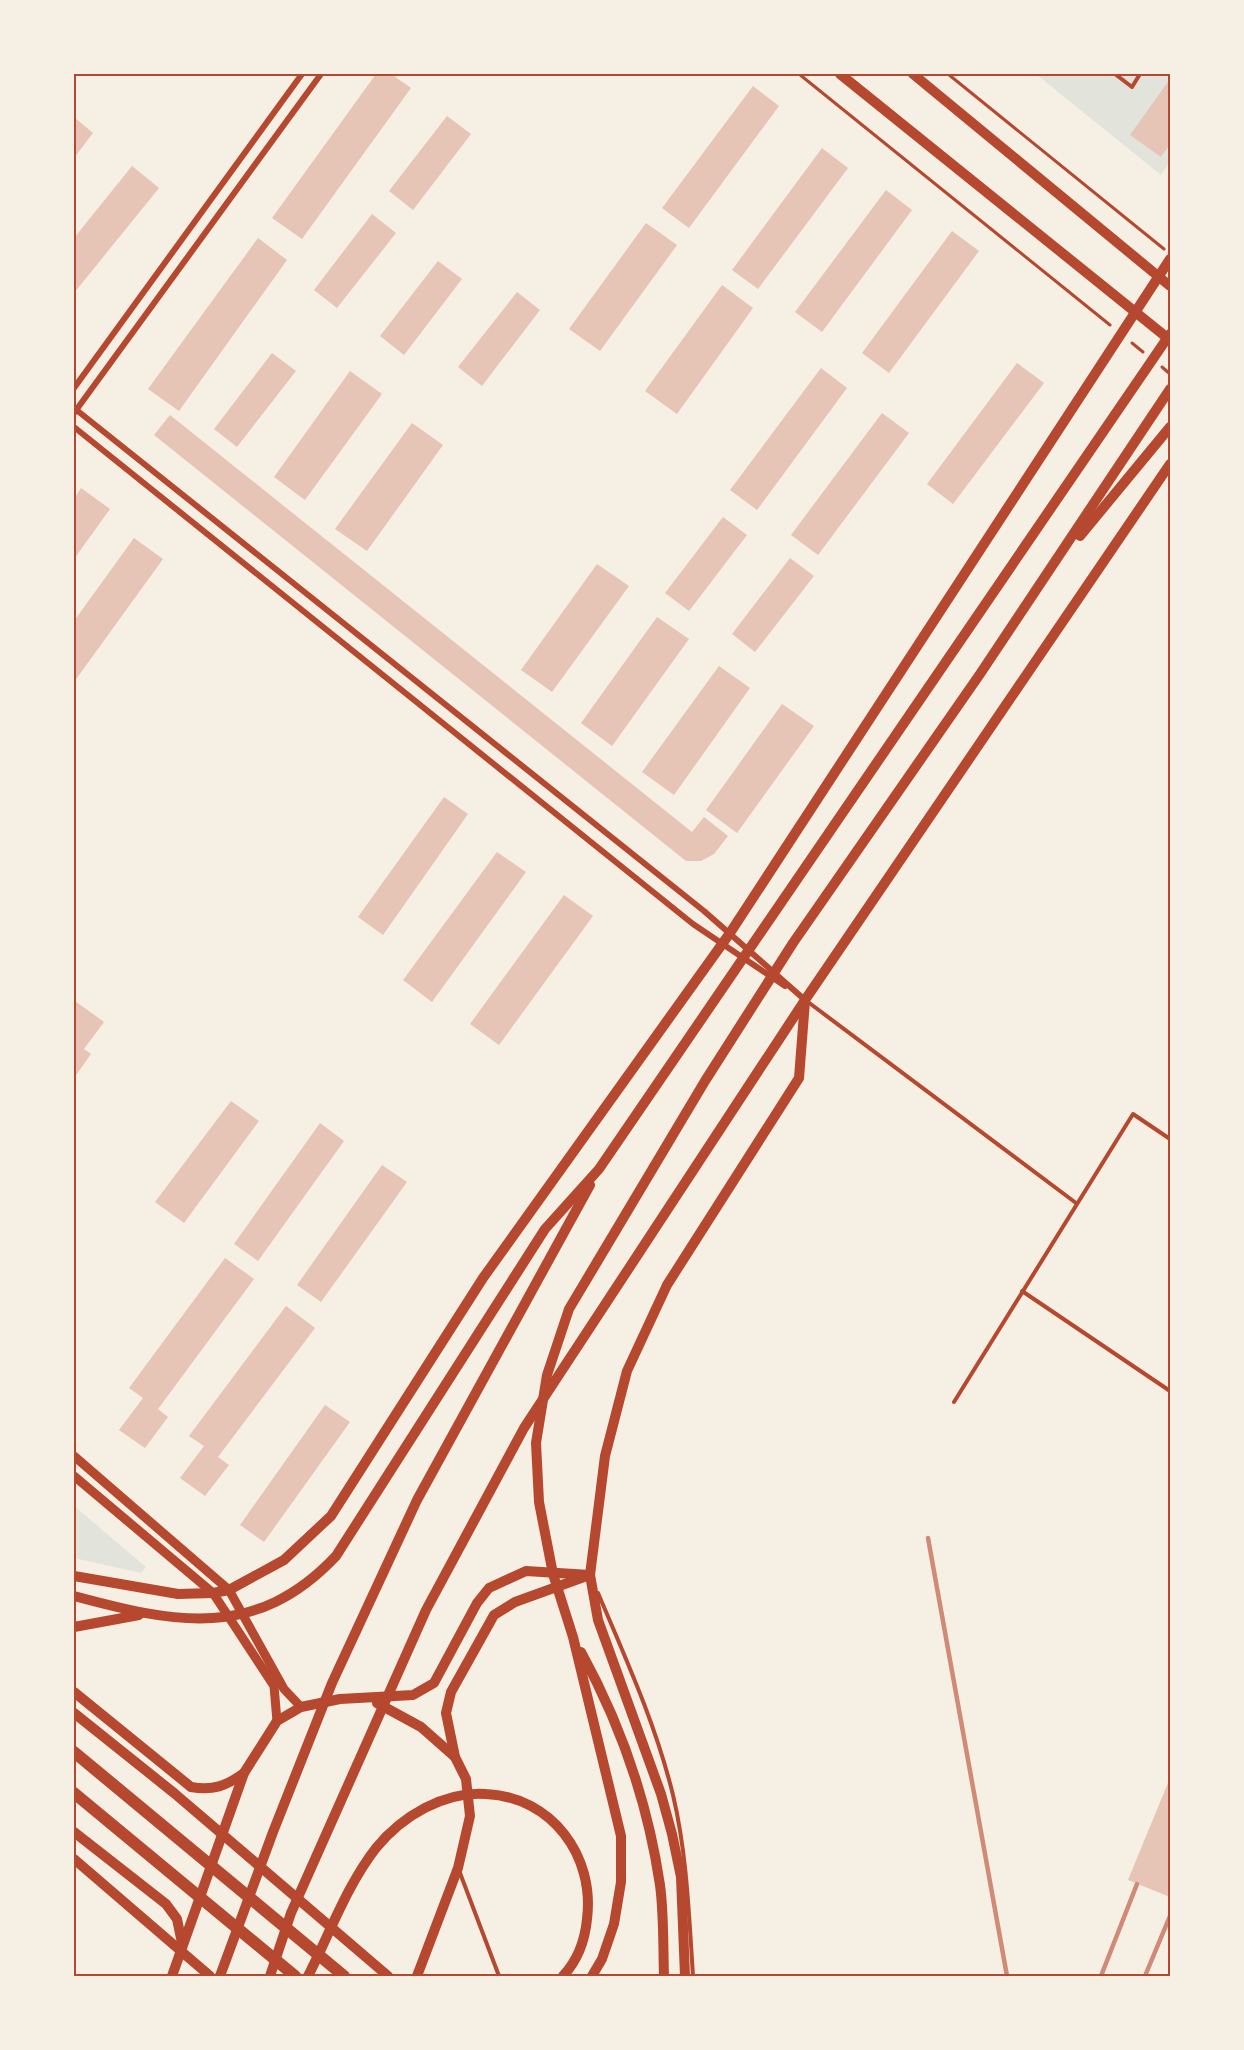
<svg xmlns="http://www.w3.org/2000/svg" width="1244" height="2050" font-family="'DM Sans',sans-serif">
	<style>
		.green { fill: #e2e4dc }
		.building { fill: #e6c5b7 }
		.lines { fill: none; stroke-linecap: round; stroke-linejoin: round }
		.path { stroke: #b5482f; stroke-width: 3 }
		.service { stroke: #b5482f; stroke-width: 4 }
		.minor { stroke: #b5482f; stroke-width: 6 }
		.tertiary { stroke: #b5482f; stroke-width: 9 }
		.secondary { stroke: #b5482f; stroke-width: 10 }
		.primary { stroke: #b5482f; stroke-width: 10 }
		.trunk { stroke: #b5482f; stroke-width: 12 }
		.rail { stroke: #cf8b77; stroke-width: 4.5 }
		.neatline { fill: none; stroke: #b5482f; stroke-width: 2 }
	</style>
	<rect width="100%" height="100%" fill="#f6efe4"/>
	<!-- green -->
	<g class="green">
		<polygon points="1036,74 1170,74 1170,161 1161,175"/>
		<polygon points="74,1506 146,1567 141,1573 74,1558"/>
	</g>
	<!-- building -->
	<g class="building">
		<polygon points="376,74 391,74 411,88 302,239 272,218"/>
		<polygon points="1170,79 1170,144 1161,157 1130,135"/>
		<polygon points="753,86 779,106 689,228 662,208"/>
		<polygon points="447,116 471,134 413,210 389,191"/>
		<polygon points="74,117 93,133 74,158"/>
		<polygon points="822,148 848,168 758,289 732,270"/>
		<polygon points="132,166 159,188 74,293 74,238"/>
		<polygon points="886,190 912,210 822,332 795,312"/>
		<polygon points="372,214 396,233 337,308 314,290"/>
		<polygon points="646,223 677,245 600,351 569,329"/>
		<polygon points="952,231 979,251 889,373 862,353"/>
		<polygon points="258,238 287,260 179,411 148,389"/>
		<polygon points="438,261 462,279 404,355 380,336"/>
		<polygon points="722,285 753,308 677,414 645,391"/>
		<polygon points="517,292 540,310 482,386 458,367"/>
		<polygon points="272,353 296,371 237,447 214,429"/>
		<polygon points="1017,363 1044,383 953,504 927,484"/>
		<polygon points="821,368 847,388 757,510 730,490"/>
		<polygon points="350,371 382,394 305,500 274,477"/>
		<polygon points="882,413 909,433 818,555 791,535"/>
		<polygon points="170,415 692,832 704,817 728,836 714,854 701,861 686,861 154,435"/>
		<polygon points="412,423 443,445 367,551 335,529"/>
		<polygon points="81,488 110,509 74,559 74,499"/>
		<polygon points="723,517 747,535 689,611 665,593"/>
		<polygon points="134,538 163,559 74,682 74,621"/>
		<polygon points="790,558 814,576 755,652 732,634"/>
		<polygon points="597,564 629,586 552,692 521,670"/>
		<polygon points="657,617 689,639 612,746 581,723"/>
		<polygon points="719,666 750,688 674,795 642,772"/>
		<polygon points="782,704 814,726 737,833 706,810"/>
		<polygon points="444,797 468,814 383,935 358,917"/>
		<polygon points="497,852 526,872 432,1002 403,980"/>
		<polygon points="564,895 593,916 499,1045 470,1024"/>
		<polygon points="75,1001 104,1022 84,1049 91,1054 74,1078"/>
		<polygon points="231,1101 259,1121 184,1223 155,1202"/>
		<polygon points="320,1123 344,1141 258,1261 234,1244"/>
		<polygon points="382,1165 407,1182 321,1302 297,1285"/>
		<polygon points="225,1258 254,1279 158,1409 168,1417 145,1448 119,1430 143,1398 129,1388"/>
		<polygon points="286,1306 315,1328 218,1457 229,1465 205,1496 180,1478 204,1446 189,1436"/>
		<polygon points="325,1405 350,1422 264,1542 240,1525"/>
		<polygon points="1170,1778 1170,1897 1128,1880"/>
	</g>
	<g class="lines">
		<!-- path -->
		<g class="path">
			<polyline points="799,74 1110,325"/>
			<polyline points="948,74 1164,249"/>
			<polyline points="1132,343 1143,352"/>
			<polyline points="1162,367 1170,374"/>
		</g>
		<!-- service -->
		<g class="service">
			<polyline points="1115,74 1132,87 1140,74"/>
			<polyline points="808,1002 1076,1203"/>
			<polyline points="1022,1291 1170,1391"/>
			<polyline points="954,1402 1133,1114 1170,1139"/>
			<path d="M598,1593C626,1659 656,1725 673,1795C687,1854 689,1916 693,1976"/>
			<polyline points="460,1873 499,1976"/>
		</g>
		<!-- minor -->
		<g class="minor">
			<polyline points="74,388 302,74"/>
			<polyline points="74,408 704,911 805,1000"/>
			<polyline points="74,413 321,74"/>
			<polyline points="74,427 693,924 785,986"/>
		</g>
		<!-- tertiary -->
		<g class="tertiary">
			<polyline points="74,1456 229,1590 284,1689 301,1707"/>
			<polyline points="74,1476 213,1593 274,1686 277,1721"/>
		</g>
		<!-- secondary -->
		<g class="secondary">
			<polyline points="840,74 1170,340"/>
			<polyline points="913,74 1170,286"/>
			<polyline points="74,1576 178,1594 213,1593 229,1590 284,1560 331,1516 483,1278 730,933 1170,259"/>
			<polyline points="377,1703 421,1727 455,1757"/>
			<polyline points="172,1976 244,1773 277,1721 301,1707 340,1699 413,1695 434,1683 477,1603 489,1588 526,1571 590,1575"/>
			<polyline points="417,1976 458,1868 470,1816 466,1779 455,1757 446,1713 451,1692 494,1615 515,1602 584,1577"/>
		</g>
		<!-- primary -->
		<g class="primary">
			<polyline points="1080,536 1170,427"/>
			<path d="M74,1596C174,1623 256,1641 336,1556L545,1229L599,1169L1170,334"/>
			<polyline points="74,1627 139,1615"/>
			<path d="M581,1652C620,1723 648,1804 660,1885C664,1915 663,1946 664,1976"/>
			<path d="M74,1692L191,1787C213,1791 226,1786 244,1773"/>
			<polyline points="74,1713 174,1793 388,1976"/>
			<polyline points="74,1832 166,1904 177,1919 182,1943"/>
			<polyline points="74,1859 210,1976"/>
			<polyline points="220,1976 273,1832 332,1683 417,1500 590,1185"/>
			<polyline points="270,1976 291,1913 426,1610 524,1428 805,1000 1170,464"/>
			<path d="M308,1976C329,1935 347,1885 376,1848C402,1816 444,1791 486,1794C552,1797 595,1856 587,1919C585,1940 577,1961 563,1976"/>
			<polyline points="592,1976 602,1959 614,1924 621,1882 621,1836 573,1637 553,1574 539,1502 536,1443 547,1375 569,1309 705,1081 793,943 980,674 1170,389"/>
			<polyline points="685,1976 681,1877 672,1834 661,1794 598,1620 590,1575 605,1456 627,1371 667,1285 799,1078 805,1001"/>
		</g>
		<!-- trunk -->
		<g class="trunk">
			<polyline points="74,1752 344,1976"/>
			<polyline points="74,1793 295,1976"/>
		</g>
		<!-- rail -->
		<g class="rail">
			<polyline points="928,1538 1007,1976"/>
			<polyline points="1101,1976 1137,1884"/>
			<polyline points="1145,1976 1170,1916"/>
		</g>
	</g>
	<!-- border -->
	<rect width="1244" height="2050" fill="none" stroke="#f6efe4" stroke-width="150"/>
	<rect x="75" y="75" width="1094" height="1900" class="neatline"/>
</svg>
